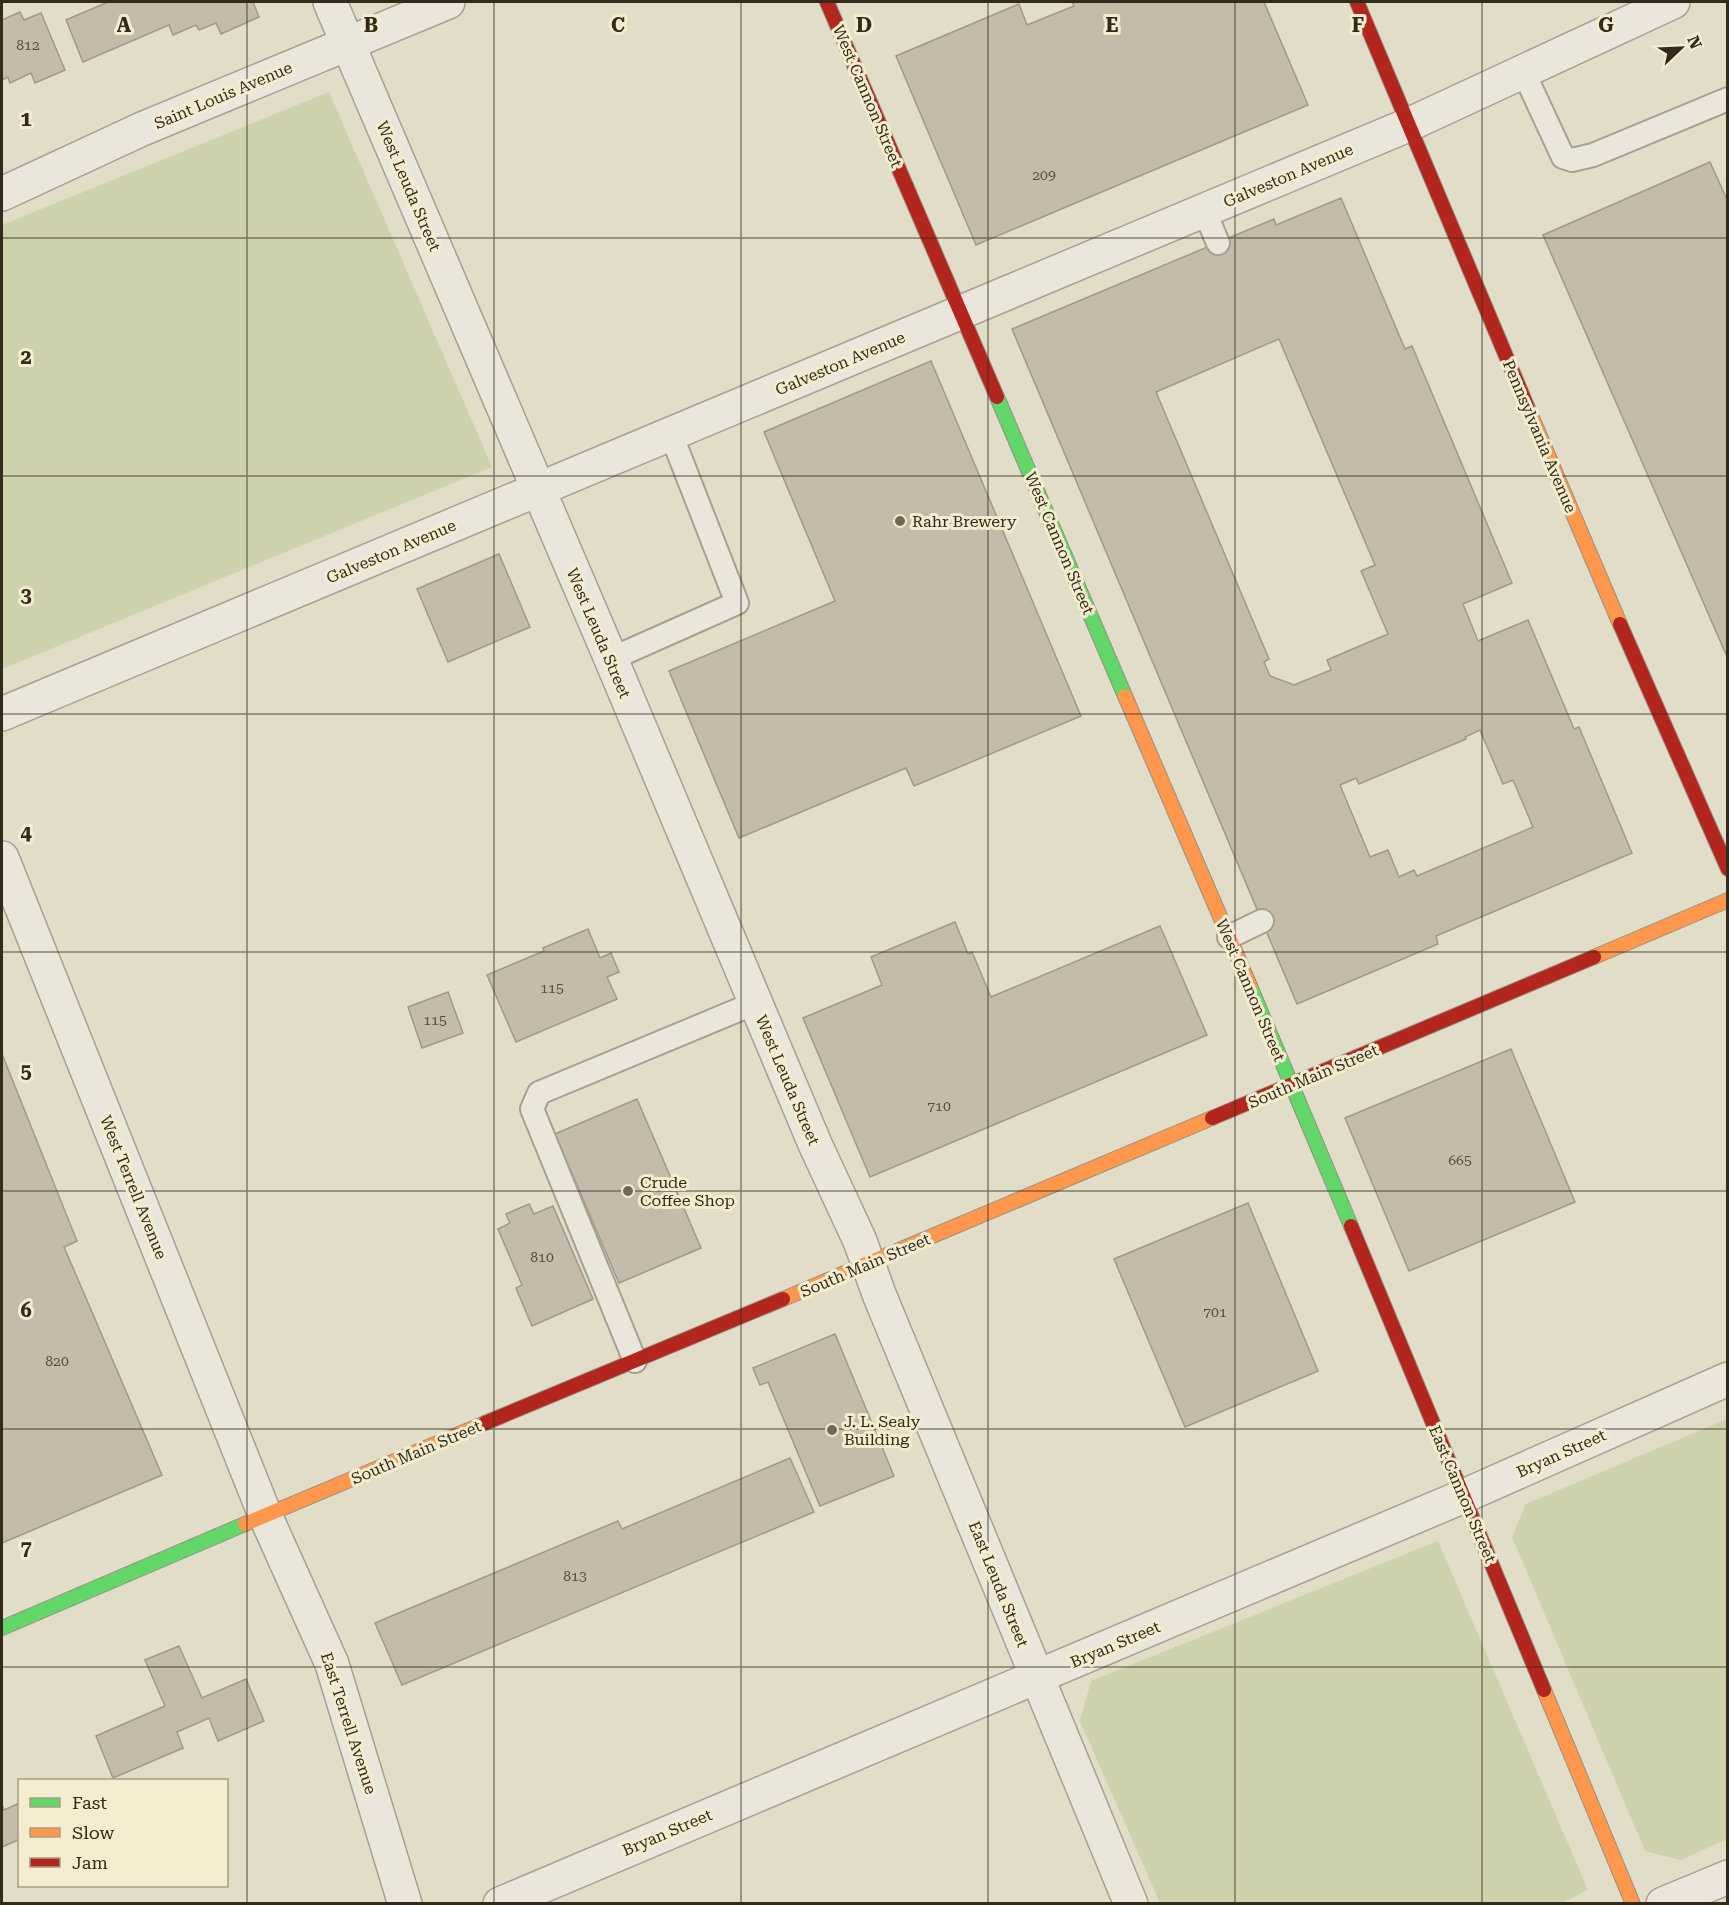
<svg xmlns="http://www.w3.org/2000/svg" width="1729" height="1905" font-family="'Roboto Serif',serif">
	<style>
		.green { fill: #cdd1ac }
		.building { fill: #c5bbaa; stroke: #a19889; stroke-width: 1.5; fill-rule: evenodd }
		.lines { fill: none; stroke-linecap: round; stroke-linejoin: round }
		.lane-casing { stroke: #a6a093; stroke-width: 26 }
		.street-casing { stroke: #a6a093; stroke-width: 36 }
		.fast-casing { stroke: #969183; stroke-width: 16 }
		.slow-casing { stroke: #969183; stroke-width: 16 }
		.jam-casing { stroke: #969183; stroke-width: 16 }
		.lane { stroke: #eae6db; stroke-width: 22 }
		.street { stroke: #eae6db; stroke-width: 33 }
		.fast { stroke: #63d668; stroke-width: 14 }
		.slow { stroke: #ff974d; stroke-width: 14 }
		.jam { stroke: #b3261e; stroke-width: 14 }
		.grid { fill: none; stroke: #332a1c; stroke-width: 1.5; stroke-opacity: 0.55 }
		.poi-dot { fill: #706959; stroke: #f3ecce; stroke-width: 2 }
		.labels { text-anchor: middle; stroke-width: 6; stroke-linejoin: round; paint-order: stroke }
		.number-label { font-size: 14px; fill: #584e40 }
		.street-label { font-size: 16px; fill: #332a1c; stroke: #f3ecce }
		.poi-label { font-size: 16px; fill: #332a1c; stroke: #f3ecce; text-anchor: start }
		.grid-label { font-size: 20px; text-anchor: middle; font-weight: bold; fill: #332a1c; stroke: #f3ecce; stroke-width: 6; stroke-linejoin: round; paint-order: stroke }
	</style>
	<rect width="100%" height="100%" fill="#e1ddc9"/>
	<!-- green -->
	<g class="green">
		<polygon points="329,92 492,467 2,669 2,225"/>
		<polygon points="1727,1419 1727,1839 1681,1860 1645,1851 1512,1537 1526,1504"/>
		<polygon points="1438,1541 1588,1890 1560,1904 1160,1903 1080,1721 1091,1681"/>
	</g>
	<!-- building -->
	<g class="building">
		<polygon points="108,2 253,2 259,17 221,34 216,23 199,30 196,25 173,35 169,25 83,62 66,20"/>
		<polygon points="1072,2 1264,2 1308,105 976,245 896,56 1019,4 1027,25 1074,6"/>
		<polygon points="20,12 24,20 41,13 65,70 35,83 31,73 10,83 8,77 2,80 2,20"/>
		<polygon points="1710,162 1728,202 1728,659 1543,235"/>
		<path d="M1341,198L1405,349L1412,346L1512,583L1463,604L1478,641L1528,620L1574,729L1579,727L1632,853L1436,936L1438,944L1297,1004L1012,329L1274,219L1276,225ZM1279,339L1375,565L1361,571L1388,634L1327,660L1331,670L1294,685L1270,676L1264,662L1269,659L1156,392ZM1480,730L1503,784L1513,780L1533,827L1417,876L1414,870L1399,877L1388,850L1370,857L1340,785L1356,778L1359,784L1466,739L1465,737Z"/>
		<polygon points="931,361 1081,716 914,786 906,768 739,838 669,671 835,601 764,432"/>
		<polygon points="499,554 530,627 448,662 417,589"/>
		<polygon points="955,922 968,954 972,952 991,997 1160,926 1207,1035 870,1177 803,1018 882,985 871,957"/>
		<polygon points="588,929 600,958 611,953 619,972 607,977 617,999 516,1042 487,975 544,951 543,948"/>
		<polygon points="448,992 463,1033 422,1048 408,1007"/>
		<polygon points="1511,1049 1575,1202 1409,1271 1345,1118"/>
		<polygon points="2,1054 77,1241 64,1247 162,1475 2,1543"/>
		<polygon points="637,1099 701,1248 619,1283 555,1134"/>
		<polygon points="1248,1203 1318,1371 1185,1427 1114,1259"/>
		<polygon points="529,1204 534,1214 553,1206 593,1299 532,1326 516,1288 522,1285 498,1229 510,1223 506,1214"/>
		<polygon points="835,1334 894,1476 820,1506 768,1382 760,1385 753,1368"/>
		<polygon points="790,1458 814,1512 402,1685 375,1623 618,1521 622,1529"/>
		<polygon points="179,1646 202,1698 246,1679 264,1721 218,1741 209,1718 177,1732 183,1748 113,1778 96,1736 165,1706 145,1660"/>
		<polygon points="20,1803 20,1843 18,1840 2,1847 2,1804 4,1810"/>
	</g>
	<g class="lines">
		<!-- lane casing -->
		<g class="lane-casing">
			<g id="lane">
				<polyline points="1523,71 1563,157 1572,160 1593,155 1728,99"/>
				<polyline points="1204,210 1218,243"/>
				<polyline points="611,659 737,603 671,434"/>
				<polyline points="1229,937 1262,921"/>
				<polyline points="635,1361 532,1109 539,1093 755,1003"/>
			</g>
		</g>
		<!-- street casing -->
		<g class="street-casing">
			<g id="street">
				<polyline points="330,2 611,659 815,1144 860,1241 879,1294 1131,1904"/>
				<polyline points="2,194 142,129 448,2"/>
				<polyline points="2,714 1408,125 1673,2"/>
				<polyline points="2,858 265,1515 332,1664 405,1904"/>
				<polyline points="500,1904 1464,1496 1728,1379"/>
				<polyline points="1663,1904 1728,1877"/>
			</g>
		</g>
		<!-- fast casing -->
		<g class="fast-casing">
			<g id="fast">
				<polyline points="997,397 1125,696"/>
				<polyline points="1250,986 1351,1226"/>
				<polyline points="2,1628 245,1524"/>
			</g>
		</g>
		<!-- slow casing -->
		<g class="slow-casing">
			<g id="slow">
				<polyline points="1527,406 1620,624"/>
				<polyline points="1125,696 1250,986"/>
				<polyline points="1594,957 1728,900"/>
				<polyline points="783,1299 1212,1118"/>
				<polyline points="245,1524 485,1423"/>
				<polyline points="1544,1690 1633,1904"/>
			</g>
		</g>
		<!-- jam casing -->
		<g class="jam-casing">
			<g id="jam">
				<polyline points="827,2 997,397"/>
				<polyline points="1357,2 1527,406"/>
				<polyline points="1620,624 1728,869"/>
				<polyline points="1212,1118 1594,957"/>
				<polyline points="1351,1226 1544,1690"/>
				<polyline points="485,1423 783,1299"/>
			</g>
		</g>
		<!-- lane -->
		<use href="#lane" class="lane"/>
		<!-- street -->
		<use href="#street" class="street"/>
		<!-- fast -->
		<use href="#fast" class="fast"/>
		<!-- slow -->
		<use href="#slow" class="slow"/>
		<!-- jam -->
		<use href="#jam" class="jam"/>
	</g>
	<!-- grid -->
	<path class="grid" d="M247,2V1904M494,2V1904M741,2V1904M988,2V1904M1235,2V1904M1482,2V1904M2,238H1728M2,476H1728M2,714H1728M2,952H1728M2,1191H1728M2,1429H1728M2,1667H1728"/>
	<!-- markers -->
	<g class="poi-dot">
		<circle cx="900" cy="521" r="6"/>
		<circle cx="628" cy="1191" r="6"/>
		<circle cx="832" cy="1430" r="6"/>
	</g>
	<g class="labels">
		<!-- number labels -->
		<g class="number-label">
			<text x="28" y="50">812</text>
			<text x="1044" y="180">209</text>
			<text x="552" y="993">115</text>
			<text x="435" y="1025">115</text>
			<text x="939" y="1111">710</text>
			<text x="1460" y="1165">665</text>
			<text x="542" y="1262">810</text>
			<text x="1215" y="1317">701</text>
			<text x="57" y="1366">820</text>
			<text x="575" y="1581">813</text>
		</g>
		<!-- street labels -->
		<g class="street-label">
			<text transform="translate(223 95) rotate(-23)" y="6">Saint Louis Avenue</text>
			<text transform="translate(868 96) rotate(67)" y="6">West Cannon Street</text>
			<text transform="translate(1288 175) rotate(-23)" y="6">Galveston Avenue</text>
			<text transform="translate(409 186) rotate(67)" y="6">West Leuda Street</text>
			<text transform="translate(840 363) rotate(-23)" y="6">Galveston Avenue</text>
			<text transform="translate(1540 436) rotate(67)" y="6">Pennsylvania Avenue</text>
			<text transform="translate(1060 543) rotate(67)" y="6">West Cannon Street</text>
			<text transform="translate(391 551) rotate(-23)" y="6">Galveston Avenue</text>
			<text transform="translate(599 633) rotate(67)" y="6">West Leuda Street</text>
			<text transform="translate(1251 990) rotate(67)" y="6">West Cannon Street</text>
			<text transform="translate(1313 1076) rotate(-23)" y="6">South Main Street</text>
			<text transform="translate(788 1080) rotate(67)" y="6">West Leuda Street</text>
			<text transform="translate(134 1187) rotate(68)" y="6">West Terrell Avenue</text>
			<text transform="translate(865 1265) rotate(-23)" y="6">South Main Street</text>
			<text transform="translate(416 1452) rotate(-23)" y="6">South Main Street</text>
			<text transform="translate(1561 1453) rotate(-24)" y="6">Bryan Street</text>
			<text transform="translate(1463 1494) rotate(67)" y="6">East Cannon Street</text>
			<text transform="translate(999 1584) rotate(68)" y="6">East Leuda Street</text>
			<text transform="translate(1115 1644) rotate(-23)" y="6">Bryan Street</text>
			<text transform="translate(349 1723) rotate(72)" y="6">East Terrell Avenue</text>
			<text transform="translate(667 1832) rotate(-23)" y="6">Bryan Street</text>
		</g>
		<!-- poi labels -->
		<g class="poi-label">
			<text x="912" y="527">Rahr Brewery</text>
			<text x="640" y="1188">Crude<tspan x="640" dy="18">Coffee Shop</tspan></text>
			<text x="844" y="1427">J. L. Sealy<tspan x="844" dy="18">Building</tspan></text>
		</g>
	</g>
	<g class="grid-label">
		<text x="124" y="32">A</text>
		<text x="371" y="32">B</text>
		<text x="618" y="32">C</text>
		<text x="864" y="32">D</text>
		<text x="1112" y="32">E</text>
		<text x="1358" y="32">F</text>
		<text x="1606" y="32">G</text>
		<text x="26" y="126">1</text>
		<text x="26" y="364">2</text>
		<text x="26" y="602">3</text>
		<text x="26" y="840">4</text>
		<text x="26" y="1078">5</text>
		<text x="26" y="1317">6</text>
		<text x="26" y="1555">7</text>
	</g>
	<!-- border -->
	<rect width="1729" height="1905" fill="none" stroke="#332a1c" stroke-width="6"/>
	<!-- legend -->
	<rect x="18" y="1779" width="210" height="108" fill="#f3ecce" stroke="#a69e87" stroke-width="1.5"/>
	<rect x="30" y="1798" width="30" height="9" fill="#63d668" stroke="#a69e87" stroke-width="1.5"/>
	<text x="72" y="1809" font-size="18" fill="#332a1c">Fast</text>
	<rect x="30" y="1828" width="30" height="9" fill="#ff974d" stroke="#a69e87" stroke-width="1.5"/>
	<text x="72" y="1839" font-size="18" fill="#332a1c">Slow</text>
	<rect x="30" y="1858" width="30" height="9" fill="#b3261e" stroke="#a69e87" stroke-width="1.5"/>
	<text x="72" y="1869" font-size="18" fill="#332a1c">Jam</text>
	<!-- north arrow -->
	<g transform="translate(1681 48) rotate(67)" stroke="#f3ecce" stroke-width="4.5" paint-order="stroke">
	<path d="M0-4.5L10 22L0 15L-10 22Z" fill="#332a1c"/>
	<text y="-9" font-size="16" font-weight="bold" text-anchor="middle" fill="#332a1c">N</text>
	</g>
</svg>
